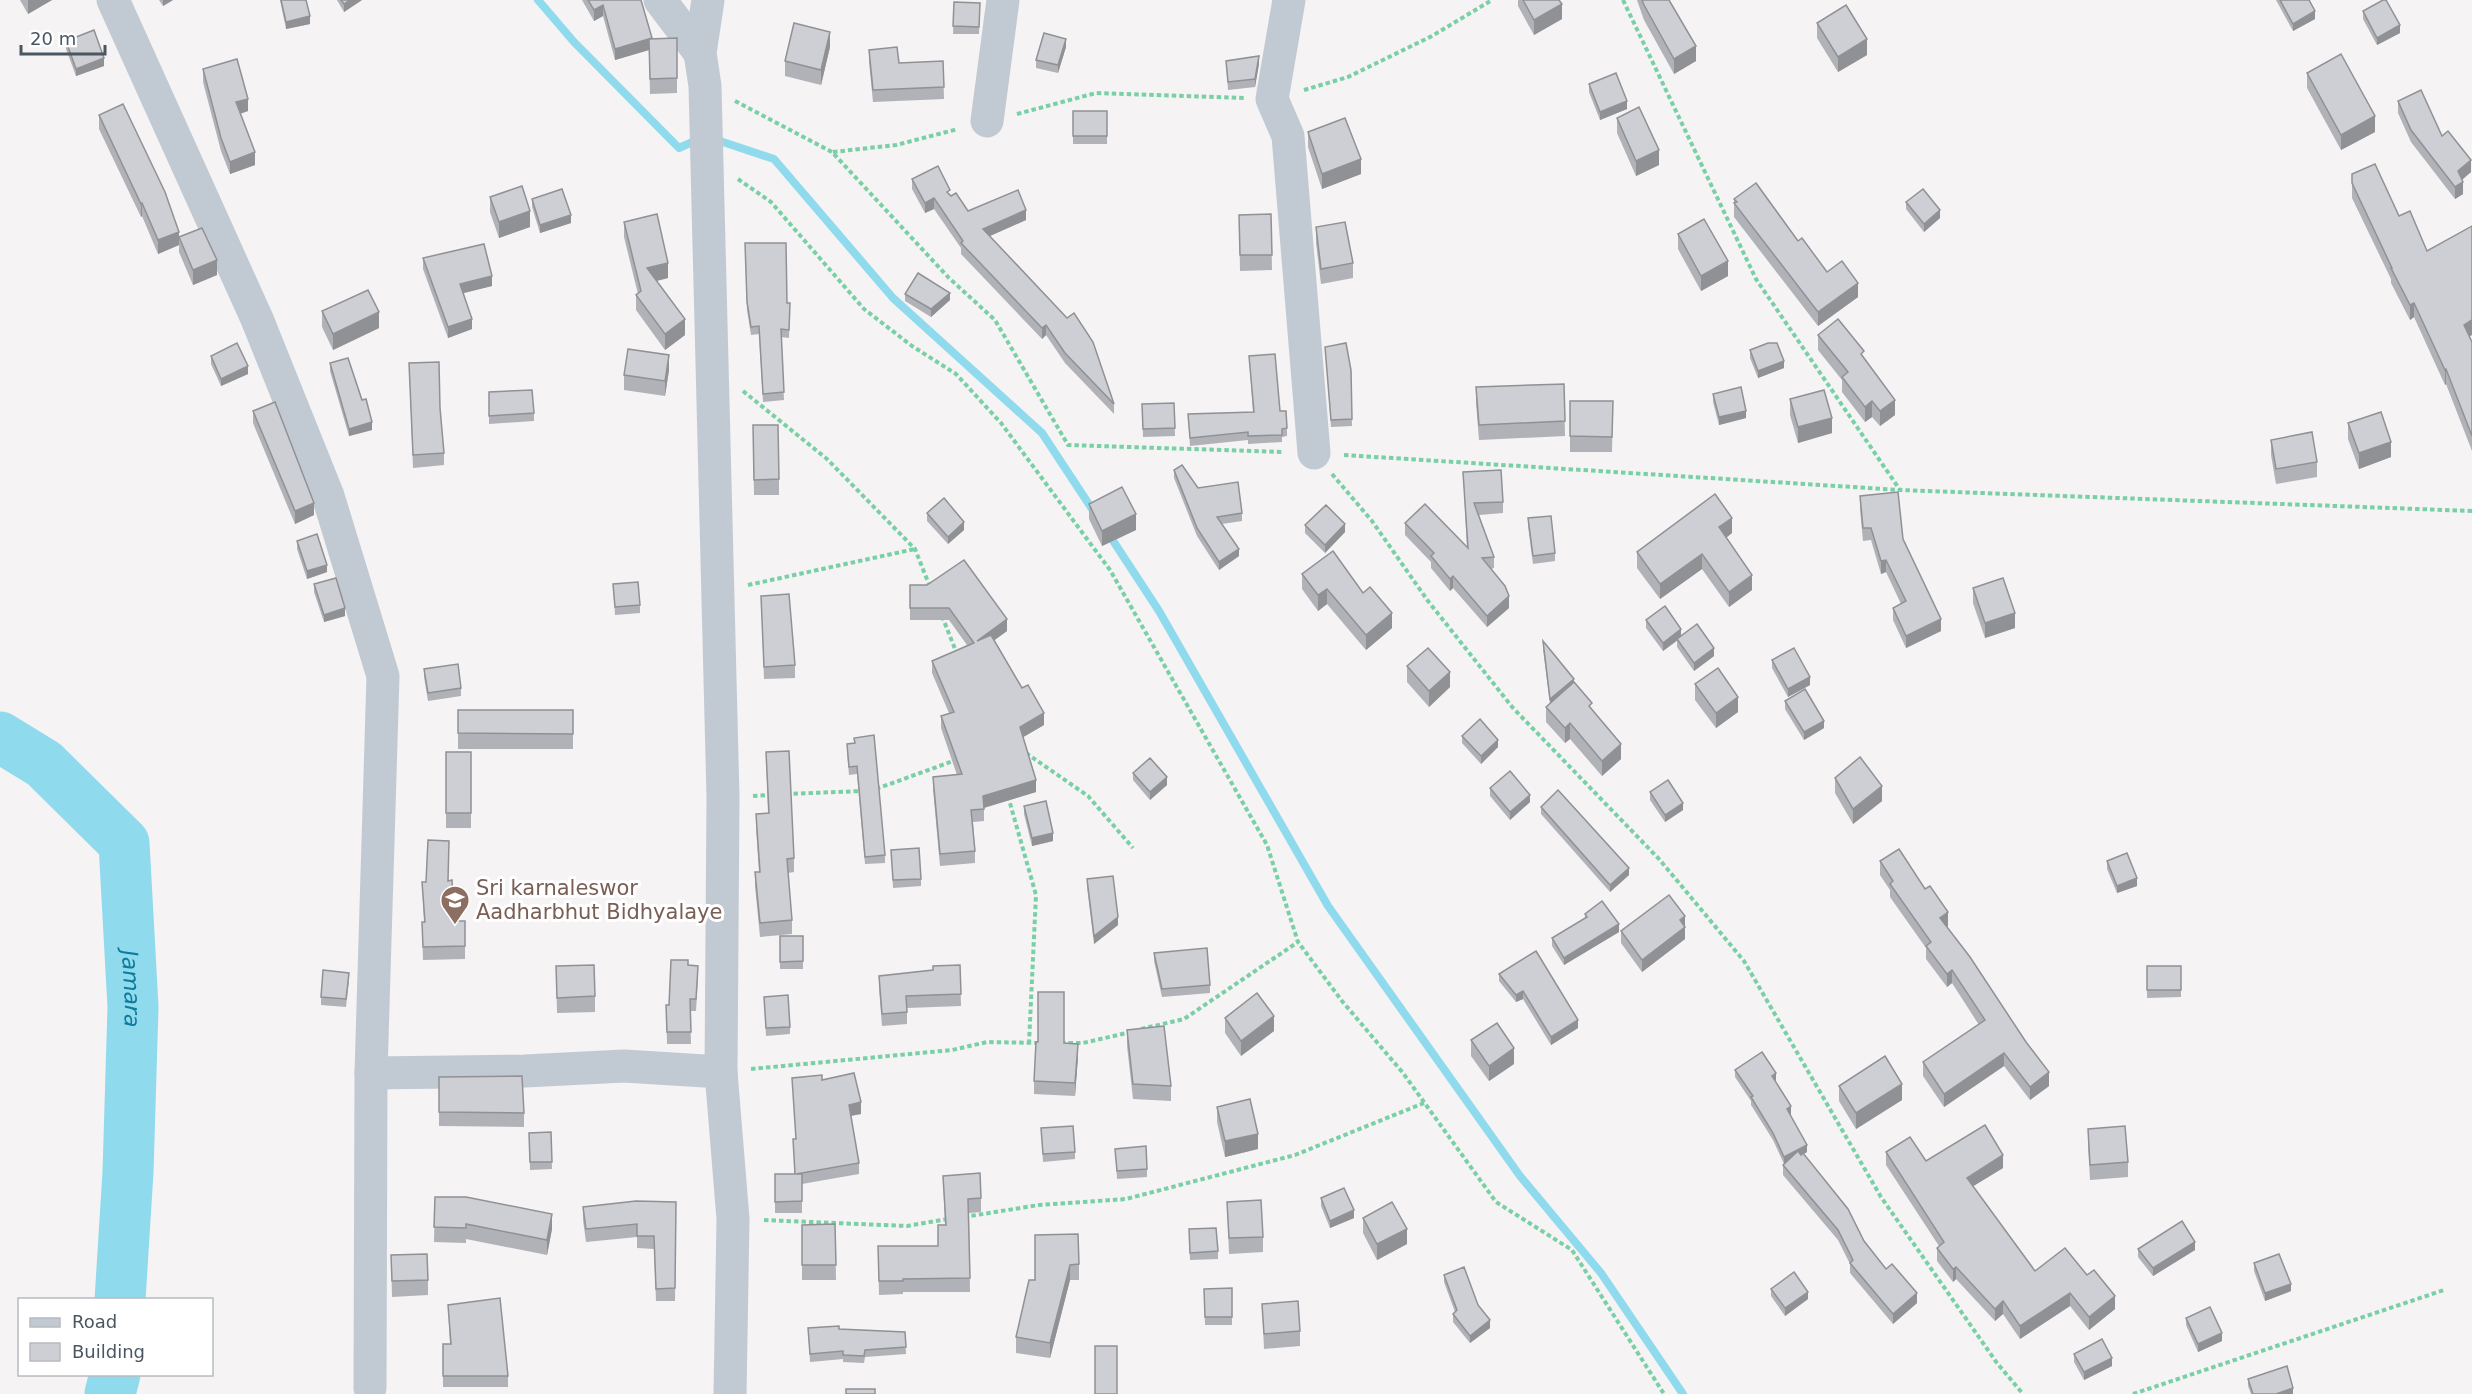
<svg xmlns="http://www.w3.org/2000/svg" width="2472" height="1394" font-family="'DejaVu Sans',sans-serif">
	<style>
		.lines { fill: none; stroke-linecap: round; stroke-linejoin: round }
		.stream { stroke: #90daee; stroke-width: 8 }
		.river { stroke: #90daee; stroke-width: 51 }
		.path { stroke: #7ad0a6; stroke-width: 4; stroke-dasharray: 4.5 3; stroke-linecap: butt }
		.minor { stroke: #c1cad2; stroke-width: 33 }
		.wall { fill: #b0b2b7 }
		.shaded-wall { fill: #909195 }
		.building { fill: #cdcfd5; stroke: #909195; stroke-width: 1.5 }
		.labels { text-anchor: middle; stroke-width: 6; stroke-linejoin: round; paint-order: stroke }
		.education-label { font-size: 21px; fill: #785e54; stroke: #fff; text-anchor: start }
		.water-label { font-size: 22px; font-style: italic; fill: #0c7c9b; stroke: #fff }
	</style>
	<rect width="100%" height="100%" fill="#f5f3f3"/>
	<g class="lines">
		<!-- stream -->
		<g class="stream">
			<polyline points="538,0 574,42 679,148 699,139"/>
			<polyline points="714,139 774,159 893,298 1042,433 1094,512"/>
			<polyline points="1108,533 1159,611 1328,906 1520,1176 1601,1273 1683,1394"/>
		</g>
		<!-- river -->
		<g class="river">
			<path id="s1" d="M0,737L44,764L124,843L133,1007L128,1172L120,1300"/>
			<polyline points="110,1394 115,1374"/>
		</g>
		<!-- path -->
		<g class="path">
			<polyline points="1623,0 1756,279 1900,490"/>
			<polyline points="1304,90 1348,77 1432,36 1492,0"/>
			<polyline points="735,101 832,152 949,278 995,320 1068,445 1283,452"/>
			<polyline points="1017,114 1096,93 1244,98"/>
			<polyline points="833,152 896,145 958,129"/>
			<polyline points="738,179 771,202 864,309 912,346 956,374 1001,423 1110,570 1267,845 1298,942 1342,1001 1403,1073 1496,1202 1572,1250 1664,1394"/>
			<polyline points="743,391 827,459 915,549 930,587"/>
			<polyline points="1344,455 1900,490 2472,511"/>
			<polyline points="1332,474 1372,521 1428,601 1513,708 1659,859 1744,961 1881,1197 1997,1363 2023,1394"/>
			<polyline points="748,585 915,549"/>
			<polyline points="942,616 957,654"/>
			<polyline points="1026,753 1088,796 1133,848"/>
			<polyline points="876,789 956,760"/>
			<polyline points="786,794 863,791"/>
			<polyline points="753,796 770,795"/>
			<polyline points="1008,796 1036,895 1029,1043"/>
			<polyline points="1141,1029 1184,1019 1298,942"/>
			<polyline points="1061,1043 1083,1043 1131,1032"/>
			<polyline points="751,1069 952,1050 987,1042 1039,1043"/>
			<polyline points="964,1217 1039,1205 1126,1199 1295,1155 1424,1103"/>
			<polyline points="764,1220 907,1226 948,1219"/>
			<polyline points="2133,1394 2444,1290"/>
		</g>
		<!-- minor -->
		<g class="minor">
			<polyline points="113,0 257,319 328,496 383,676 371,1073 370,1388"/>
			<polyline points="660,0 700,53"/>
			<polyline points="708,0 700,53 705,86 723,797 721,1072 733,1219 730,1394"/>
			<polyline points="1289,0 1272,99 1288,136 1314,453"/>
			<polyline points="987,121 1003,0"/>
			<polyline points="371,1073 525,1071 624,1066 721,1072"/>
		</g>
	</g>
	<!-- wall -->
	<g class="wall">
		<polygon points="20,0 52,0 28,14"/>
		<polygon points="159,0 173,0 163,6"/>
		<polygon points="280,0 306,0 310,24 286,29"/>
		<polygon points="337,0 362,0 344,12"/>
		<polygon points="582,0 641,0 652,39 677,38 677,93 650,94 649,50 615,60 603,16 594,21"/>
		<polygon points="1518,0 1559,0 1562,19 1534,35 1518,6"/>
		<polygon points="1637,0 1669,0 1696,61 1674,74 1644,20"/>
		<polygon points="2276,0 2309,0 2315,19 2293,31"/>
		<polygon points="954,2 980,3 979,34 953,34"/>
		<polygon points="2363,11 2400,33 2377,45 2363,19"/>
		<polygon points="1817,23 1867,55 1838,72 1817,38"/>
		<polygon points="66,41 104,66 76,76 66,49"/>
		<polygon points="830,47 821,85 785,76 785,61"/>
		<polygon points="1066,47 1058,73 1036,68 1036,60"/>
		<polygon points="869,50 899,63 943,61 944,99 873,102 869,62"/>
		<polygon points="1226,61 1259,64 1255,87 1228,90"/>
		<polygon points="203,69 248,111 240,114 255,165 230,174 221,151 203,82"/>
		<polygon points="2307,73 2375,132 2341,150 2307,88"/>
		<polygon points="1589,84 1627,109 1600,120 1589,92"/>
		<polygon points="2398,101 2442,136 2471,172 2462,180 2463,194 2455,199 2411,142 2398,113"/>
		<rect x="1073" y="111" width="34" height="33"/>
		<polygon points="99,115 179,245 158,254 142,216 141,217 99,129"/>
		<polygon points="1617,118 1659,165 1636,176 1617,133"/>
		<polygon points="1308,132 1361,174 1322,189 1308,147"/>
		<polygon points="2352,174 2399,216 2427,251 2470,337 2472,342 2472,451 2446,384 2445,385 2414,317 2410,320 2391,283 2391,279 2352,198"/>
		<polygon points="912,179 950,195 968,211 1026,220 990,236 1114,404 1114,414 1065,363 1046,335 1042,339 961,254 961,248 934,209 925,213 912,189"/>
		<polygon points="490,197 530,227 499,238 490,212"/>
		<polygon points="532,199 571,223 540,233 532,207"/>
		<polygon points="1734,199 1798,241 1827,272 1858,297 1818,326 1734,217"/>
		<polygon points="1906,202 1940,218 1924,232 1906,209"/>
		<polygon points="1271,214 1272,270 1240,271 1239,215"/>
		<polygon points="624,222 668,278 657,281 685,335 665,350 636,310 636,295 638,294 624,237"/>
		<polygon points="1316,227 1353,263 1353,278 1321,284 1316,243"/>
		<polygon points="1678,234 1728,276 1701,291 1678,249"/>
		<polygon points="179,237 217,275 193,285 179,252"/>
		<polygon points="745,243 787,303 790,303 789,338 781,337 784,400 763,402 759,334 751,335 747,310"/>
		<polygon points="423,258 492,286 463,293 472,329 448,338 423,269"/>
		<polygon points="905,294 950,300 931,317 905,301"/>
		<polygon points="322,311 379,328 333,350 322,327"/>
		<polygon points="1818,335 1864,358 1895,415 1880,426 1872,417 1865,422 1842,392 1842,380 1818,350"/>
		<polygon points="1325,347 1351,370 1352,426 1331,427"/>
		<polygon points="1750,350 1784,368 1758,378 1750,358"/>
		<polygon points="211,356 248,374 221,386 211,364"/>
		<polygon points="1249,356 1280,411 1287,428 1287,436 1282,437 1282,442 1248,444 1248,440 1190,446 1188,414 1253,412"/>
		<polygon points="330,363 372,430 349,436 330,371"/>
		<polygon points="409,363 440,408 444,453 444,465 413,468"/>
		<polygon points="669,370 665,396 624,390 624,375"/>
		<polygon points="1564,384 1565,436 1479,440 1476,403 1476,387"/>
		<polygon points="489,392 534,413 534,421 489,424"/>
		<polygon points="1713,394 1746,418 1719,425 1713,402"/>
		<polygon points="1790,399 1832,433 1798,443 1790,415"/>
		<polygon points="1570,401 1613,401 1612,452 1570,452"/>
		<polygon points="1174,403 1175,436 1143,437 1142,404"/>
		<polygon points="253,411 314,515 295,524 253,423"/>
		<polygon points="2348,423 2391,457 2359,469 2348,439"/>
		<polygon points="753,425 779,479 779,495 754,495"/>
		<polygon points="2271,440 2317,462 2317,477 2276,484 2271,455"/>
		<polygon points="1174,470 1198,488 1242,513 1242,521 1222,524 1239,556 1219,570 1197,536 1174,478"/>
		<polygon points="1463,472 1503,502 1503,513 1479,515 1494,557 1494,568 1491,569 1509,608 1487,627 1453,588 1450,591 1431,568 1431,562 1405,535 1405,523 1467,548"/>
		<polygon points="1860,496 1903,539 1941,631 1906,648 1893,620 1893,608 1901,604 1886,572 1881,574 1871,540 1863,541 1860,509"/>
		<polygon points="1089,504 1136,530 1102,546 1089,519"/>
		<polygon points="927,513 964,530 948,544 927,521"/>
		<polygon points="1528,518 1555,553 1555,561 1533,564 1528,526"/>
		<polygon points="1305,525 1345,532 1325,553 1305,533"/>
		<polygon points="1732,533 1726,538 1752,590 1729,607 1702,569 1660,599 1637,568 1637,552"/>
		<polygon points="297,541 327,572 307,579 297,549"/>
		<polygon points="1302,574 1363,593 1392,628 1366,650 1327,604 1318,611 1302,589"/>
		<polygon points="314,584 345,616 324,622 314,592"/>
		<polygon points="613,584 640,605 640,613 615,615"/>
		<polygon points="910,585 1007,631 994,640 1044,725 1023,737 1036,792 984,808 984,821 973,822 975,851 975,863 940,866 933,789 933,777 957,775 941,728 941,716 949,713 932,673 932,661 967,645 949,620 910,620"/>
		<polygon points="1973,588 2015,628 1985,638 1973,603"/>
		<polygon points="761,596 795,665 795,678 764,679"/>
		<polygon points="1646,620 1681,636 1714,656 1694,671 1677,647 1677,641 1663,651 1646,628"/>
		<polygon points="1543,641 1574,683 1592,710 1621,759 1602,776 1570,739 1565,743 1546,722 1546,707 1550,704 1543,649"/>
		<polygon points="1772,660 1810,685 1788,697 1772,668"/>
		<polygon points="1407,666 1450,687 1429,707 1407,682"/>
		<polygon points="424,669 461,688 461,696 428,701 424,677"/>
		<polygon points="1695,684 1738,712 1716,728 1695,700"/>
		<polygon points="1785,701 1824,728 1804,740 1785,709"/>
		<rect x="458" y="710" width="115" height="39"/>
		<polygon points="1462,736 1498,747 1481,764 1462,743"/>
		<polygon points="854,738 885,855 885,863 865,864 857,774 849,775 847,752 847,744 854,743"/>
		<rect x="446" y="752" width="25" height="76"/>
		<polygon points="766,752 794,858 794,872 788,873 792,920 792,934 760,937 755,886 755,872 759,872 756,828 756,814 768,813"/>
		<polygon points="1133,773 1167,785 1150,800 1133,780"/>
		<polygon points="1835,778 1882,801 1853,824 1835,793"/>
		<polygon points="1490,788 1530,802 1510,820 1490,796"/>
		<polygon points="1650,792 1683,810 1665,822 1650,800"/>
		<polygon points="1024,806 1053,841 1032,846 1024,814"/>
		<polygon points="1541,807 1629,875 1610,892 1541,814"/>
		<polygon points="891,850 921,879 921,886 893,888"/>
		<polygon points="1880,861 1948,926 1947,927 2049,1086 2030,1100 2004,1066 1944,1107 1923,1076 1923,1062 1979,1025 1952,983 1947,987 1926,959 1926,948 1890,897 1890,890 1880,875"/>
		<polygon points="2107,861 2137,886 2117,893 2107,869"/>
		<polygon points="1087,879 1118,925 1094,944 1087,887"/>
		<polygon points="448,881 454,921 465,921 465,959 423,960 422,922 424,922 422,882"/>
		<polygon points="1585,914 1619,932 1564,965 1552,946 1552,938 1585,918"/>
		<polygon points="1685,926 1685,939 1642,972 1621,943 1621,931"/>
		<rect x="780" y="936" width="23" height="33"/>
		<polygon points="1154,953 1210,985 1210,993 1162,997 1154,961"/>
		<polygon points="688,965 698,978 696,1011 690,1011 691,1044 667,1044 666,1005 669,1005"/>
		<polygon points="960,965 961,1006 907,1008 907,1024 882,1026 879,988 879,976 933,970"/>
		<polygon points="556,966 595,996 595,1012 557,1013"/>
		<polygon points="2147,966 2181,966 2181,997 2147,998"/>
		<polygon points="1499,974 1578,1028 1551,1045 1523,999 1516,1002 1499,981"/>
		<polygon points="349,981 346,1007 321,1005 321,997"/>
		<polygon points="764,997 790,1027 790,1034 766,1036"/>
		<polygon points="1225,1018 1274,1031 1241,1056 1225,1033"/>
		<polygon points="1127,1030 1171,1086 1171,1101 1133,1099 1127,1046"/>
		<polygon points="1471,1040 1514,1064 1489,1081 1471,1056"/>
		<polygon points="1064,1043 1078,1057 1075,1096 1034,1094 1034,1081"/>
		<polygon points="1735,1070 1776,1080 1775,1081 1791,1114 1790,1115 1807,1152 1804,1154 1864,1241 1886,1269 1917,1303 1893,1324 1850,1273 1850,1264 1838,1240 1783,1175 1783,1165 1784,1164 1773,1140 1751,1105 1751,1101 1735,1077"/>
		<polygon points="439,1077 524,1113 524,1127 439,1126"/>
		<polygon points="792,1078 822,1080 861,1114 851,1116 859,1163 859,1174 802,1184 802,1213 775,1213 775,1174 794,1174 796,1139"/>
		<polygon points="1839,1086 1902,1100 1856,1129 1839,1101"/>
		<polygon points="1217,1107 1258,1149 1225,1157 1217,1122"/>
		<polygon points="1041,1128 1075,1152 1075,1159 1043,1162"/>
		<polygon points="2088,1129 2128,1162 2128,1177 2090,1180 2088,1144"/>
		<polygon points="551,1132 552,1169 530,1170 529,1133"/>
		<polygon points="1115,1149 1147,1169 1147,1177 1117,1179"/>
		<polygon points="1886,1152 1926,1161 2003,1168 1973,1186 2035,1271 2115,1309 2089,1330 2070,1306 2020,1339 2003,1314 1995,1321 1956,1279 1953,1282 1937,1261 1937,1248 1939,1246 1886,1165"/>
		<polygon points="943,1176 981,1198 981,1212 969,1213 970,1292 903,1292 903,1294 879,1295 878,1246 938,1246 945,1225"/>
		<polygon points="435,1197 552,1229 547,1255 466,1239 466,1243 434,1242"/>
		<polygon points="1321,1198 1354,1218 1330,1228 1321,1206"/>
		<polygon points="676,1202 675,1301 656,1301 654,1249 637,1248 637,1237 586,1242 583,1220 583,1207"/>
		<polygon points="1227,1202 1263,1237 1263,1252 1229,1254"/>
		<polygon points="1363,1218 1407,1244 1377,1260 1363,1233"/>
		<polygon points="835,1224 836,1280 802,1280 802,1225"/>
		<polygon points="1035,1235 1079,1264 1079,1280 1070,1280 1050,1358 1016,1353 1016,1337 1035,1280"/>
		<polygon points="1189,1237 1218,1251 1218,1259 1190,1260"/>
		<polygon points="2138,1249 2195,1250 2153,1276 2138,1257"/>
		<polygon points="391,1255 428,1280 428,1295 392,1297"/>
		<polygon points="2254,1263 2291,1291 2265,1301 2254,1271"/>
		<polygon points="1444,1275 1478,1305 1490,1328 1470,1343 1453,1322 1453,1314 1455,1312 1444,1282"/>
		<polygon points="1232,1288 1232,1325 1205,1325 1204,1289"/>
		<polygon points="1771,1289 1808,1299 1785,1316 1771,1296"/>
		<polygon points="1262,1304 1300,1331 1300,1346 1264,1349"/>
		<polygon points="448,1305 508,1376 508,1387 443,1387 443,1344 450,1344"/>
		<polygon points="2186,1318 2222,1341 2198,1352 2186,1325"/>
		<polygon points="808,1328 905,1332 906,1354 865,1357 864,1363 843,1362 843,1359 810,1362"/>
		<polygon points="2074,1354 2112,1366 2084,1380 2074,1362"/>
		<polygon points="2248,1379 2293,1394 2251,1394 2248,1386"/>
	</g>
	<!-- shaded-wall -->
	<g class="shaded-wall">
		<polygon points="28,0 52,0 28,14"/>
		<polygon points="163,0 173,0 163,6"/>
		<polygon points="350,0 362,0 344,12 344,4"/>
		<polygon points="1562,4 1562,19 1534,35 1534,20"/>
		<polygon points="603,5 603,16 594,21 594,10"/>
		<polygon points="2315,11 2315,19 2293,31 2293,24"/>
		<polygon points="310,16 310,24 286,29 286,22"/>
		<polygon points="2400,25 2400,33 2377,45 2377,38"/>
		<polygon points="830,32 830,47 821,85 821,70"/>
		<polygon points="649,39 649,50 615,60 615,49"/>
		<polygon points="1066,39 1066,47 1058,73 1058,65"/>
		<polygon points="1867,39 1867,55 1838,72 1838,57"/>
		<polygon points="1696,46 1696,61 1674,74 1674,59"/>
		<polygon points="1259,56 1259,64 1255,87 1255,79"/>
		<polygon points="104,58 104,66 76,76 76,69"/>
		<polygon points="248,99 248,111 236,115 236,102"/>
		<polygon points="1627,101 1627,109 1600,120 1600,112"/>
		<polygon points="2375,116 2375,132 2341,150 2341,135"/>
		<polygon points="1659,150 1659,165 1636,176 1636,161"/>
		<polygon points="255,152 255,165 230,174 230,162"/>
		<polygon points="1361,159 1361,174 1322,189 1322,174"/>
		<polygon points="2471,160 2471,172 2458,183 2458,171"/>
		<polygon points="2463,182 2463,194 2455,199 2455,187"/>
		<polygon points="934,198 934,209 925,213 925,203"/>
		<polygon points="142,203 142,216 141,217 141,204"/>
		<polygon points="1026,210 1026,220 983,239 983,229"/>
		<polygon points="1940,210 1940,218 1924,232 1924,224"/>
		<polygon points="530,211 530,227 499,238 499,222"/>
		<polygon points="571,215 571,223 540,233 540,225"/>
		<polygon points="179,232 179,245 158,254 158,240"/>
		<polygon points="217,260 217,275 193,285 193,270"/>
		<polygon points="1728,261 1728,276 1701,291 1701,276"/>
		<polygon points="668,263 668,278 647,283 647,268"/>
		<polygon points="492,276 492,286 460,294 460,284"/>
		<polygon points="1858,283 1858,297 1818,326 1818,312"/>
		<polygon points="950,293 950,300 931,317 931,309"/>
		<polygon points="2414,303 2414,317 2410,320 2410,305"/>
		<polygon points="379,312 379,328 333,350 333,334"/>
		<polygon points="472,319 472,329 448,338 448,327"/>
		<polygon points="685,319 685,335 665,350 665,334"/>
		<polygon points="2472,320 2472,335 2464,340 2464,325"/>
		<polygon points="1046,325 1046,335 1042,339 1042,328"/>
		<polygon points="669,355 669,370 665,396 665,381"/>
		<polygon points="1784,361 1784,368 1758,378 1758,371"/>
		<polygon points="248,366 248,374 221,386 221,379"/>
		<polygon points="2446,369 2446,384 2445,385 2445,370"/>
		<polygon points="1895,400 1895,415 1880,426 1880,411"/>
		<polygon points="1872,401 1872,417 1865,422 1865,407"/>
		<polygon points="1746,411 1746,418 1719,425 1719,417"/>
		<polygon points="1832,418 1832,433 1798,443 1798,427"/>
		<polygon points="372,422 372,430 349,436 349,429"/>
		<polygon points="2391,442 2391,457 2359,469 2359,453"/>
		<polygon points="314,503 314,515 295,524 295,511"/>
		<polygon points="1136,514 1136,530 1102,546 1102,531"/>
		<polygon points="1732,518 1732,533 1719,543 1719,527"/>
		<polygon points="964,522 964,530 948,544 948,537"/>
		<polygon points="1345,524 1345,532 1325,553 1325,545"/>
		<polygon points="1239,549 1239,556 1219,570 1219,562"/>
		<polygon points="1702,554 1702,569 1660,599 1660,584"/>
		<polygon points="1886,560 1886,572 1881,574 1881,561"/>
		<polygon points="327,565 327,572 307,579 307,571"/>
		<polygon points="1752,575 1752,590 1729,607 1729,592"/>
		<polygon points="1453,576 1453,588 1450,591 1450,579"/>
		<polygon points="1327,589 1327,604 1318,611 1318,595"/>
		<polygon points="1509,596 1509,608 1487,627 1487,616"/>
		<polygon points="345,608 345,616 324,622 324,615"/>
		<polygon points="1392,613 1392,628 1366,650 1366,635"/>
		<polygon points="2015,613 2015,628 1985,638 1985,623"/>
		<polygon points="1007,619 1007,631 977,653 977,641"/>
		<polygon points="1941,619 1941,631 1906,648 1906,636"/>
		<polygon points="1681,629 1681,637 1663,651 1663,643"/>
		<polygon points="1714,648 1714,656 1694,671 1694,663"/>
		<polygon points="1450,672 1450,687 1429,707 1429,691"/>
		<polygon points="1810,677 1810,685 1788,697 1788,689"/>
		<polygon points="1574,679 1574,687 1550,707 1550,699"/>
		<polygon points="1738,697 1738,712 1716,728 1716,713"/>
		<polygon points="1044,713 1044,725 1020,739 1020,727"/>
		<polygon points="1824,721 1824,728 1804,740 1804,732"/>
		<polygon points="1570,723 1570,739 1565,743 1565,728"/>
		<polygon points="1498,740 1498,747 1481,764 1481,756"/>
		<polygon points="1621,744 1621,759 1602,776 1602,761"/>
		<polygon points="1167,777 1167,785 1150,800 1150,792"/>
		<polygon points="1036,780 1036,792 983,808 983,796"/>
		<polygon points="1882,786 1882,801 1853,824 1853,809"/>
		<polygon points="1530,795 1530,802 1510,820 1510,812"/>
		<polygon points="1683,803 1683,810 1665,822 1665,815"/>
		<polygon points="1053,833 1053,841 1032,846 1032,838"/>
		<polygon points="1629,868 1629,875 1610,892 1610,885"/>
		<polygon points="2137,878 2137,886 2117,893 2117,886"/>
		<polygon points="1948,912 1948,926 1940,932 1940,918"/>
		<polygon points="1685,916 1685,939 1642,972 1642,960"/>
		<polygon points="1118,917 1118,925 1094,944 1094,936"/>
		<polygon points="1619,924 1619,932 1564,965 1564,958"/>
		<polygon points="1952,970 1952,983 1947,987 1947,974"/>
		<polygon points="1523,991 1523,999 1516,1002 1516,995"/>
		<polygon points="1274,1016 1274,1031 1241,1056 1241,1041"/>
		<polygon points="1578,1020 1578,1028 1551,1045 1551,1037"/>
		<polygon points="1078,1044 1078,1057 1075,1096 1075,1083"/>
		<polygon points="1514,1048 1514,1064 1489,1081 1489,1066"/>
		<polygon points="2004,1053 2004,1066 1944,1107 1944,1094"/>
		<polygon points="2049,1072 2049,1086 2030,1100 2030,1087"/>
		<polygon points="1776,1073 1776,1080 1772,1083 1772,1076"/>
		<polygon points="1902,1084 1902,1100 1856,1129 1856,1113"/>
		<polygon points="861,1102 861,1114 849,1116 849,1105"/>
		<polygon points="1791,1106 1791,1114 1787,1117 1787,1109"/>
		<polygon points="1258,1134 1258,1149 1225,1157 1225,1141"/>
		<polygon points="1807,1145 1807,1152 1784,1165 1784,1157"/>
		<polygon points="2003,1155 2003,1168 1967,1190 1967,1178"/>
		<polygon points="1354,1210 1354,1218 1330,1228 1330,1221"/>
		<polygon points="552,1214 552,1229 547,1255 547,1240"/>
		<polygon points="1407,1229 1407,1244 1377,1260 1377,1244"/>
		<polygon points="2195,1242 2195,1250 2153,1276 2153,1268"/>
		<polygon points="1070,1265 1070,1280 1050,1358 1050,1343"/>
		<polygon points="1956,1267 1956,1279 1953,1282 1953,1269"/>
		<polygon points="2291,1284 2291,1291 2265,1301 2265,1293"/>
		<polygon points="1808,1292 1808,1299 1785,1316 1785,1308"/>
		<polygon points="1917,1293 1917,1303 1893,1324 1893,1314"/>
		<polygon points="2070,1293 2070,1306 2020,1339 2020,1326"/>
		<polygon points="2115,1296 2115,1309 2089,1330 2089,1317"/>
		<polygon points="2003,1301 2003,1314 1995,1321 1995,1309"/>
		<polygon points="1490,1320 1490,1328 1470,1343 1470,1336"/>
		<polygon points="2222,1333 2222,1341 2198,1352 2198,1344"/>
		<polygon points="2112,1358 2112,1366 2084,1380 2084,1372"/>
		<polygon points="2293,1388 2293,1394 2276,1394"/>
	</g>
	<!-- building -->
	<g class="building">
		<polygon points="281,0 306,0 310,16 286,22"/>
		<polygon points="341,0 350,0 344,4"/>
		<polygon points="588,0 641,0 652,38 615,49 603,5 594,10"/>
		<polygon points="1523,0 1559,0 1562,4 1534,20"/>
		<polygon points="1642,0 1669,0 1696,46 1674,59 1644,5"/>
		<polygon points="2280,0 2309,0 2315,11 2293,24"/>
		<polygon points="2383,0 2386,0 2400,25 2377,38 2363,11"/>
		<polygon points="954,2 980,3 979,27 953,26"/>
		<polygon points="1846,5 1867,39 1838,57 1817,23"/>
		<polygon points="794,23 830,32 821,70 785,61"/>
		<polygon points="94,30 104,58 76,69 66,41"/>
		<polygon points="1044,33 1066,39 1058,65 1036,60"/>
		<polygon points="677,38 677,78 650,79 649,39"/>
		<polygon points="897,47 899,63 943,61 944,87 873,90 869,50"/>
		<polygon points="2341,54 2375,116 2341,135 2307,73"/>
		<polygon points="1259,56 1255,79 1228,82 1226,61"/>
		<polygon points="237,59 248,99 236,102 255,152 230,162 221,138 203,69"/>
		<polygon points="1616,73 1627,101 1600,112 1589,84"/>
		<polygon points="2421,90 2442,136 2448,131 2471,160 2458,171 2463,182 2455,187 2411,130 2398,101"/>
		<polygon points="123,104 165,192 179,232 158,240 142,203 141,204 99,115"/>
		<polygon points="1639,107 1659,150 1636,161 1617,118"/>
		<rect x="1073" y="111" width="34" height="25"/>
		<polygon points="1345,118 1361,159 1322,174 1308,132"/>
		<polygon points="2375,164 2399,216 2410,211 2427,251 2472,226 2472,320 2464,325 2472,342 2472,436 2446,369 2445,370 2414,303 2410,305 2391,268 2392,268 2352,183 2352,174"/>
		<polygon points="938,166 950,190 947,192 951,196 956,193 968,211 1018,190 1026,210 983,229 1067,318 1074,313 1093,342 1114,404 1065,353 1046,325 1042,328 961,243 963,241 934,198 925,203 912,179"/>
		<polygon points="1756,183 1798,241 1802,238 1827,272 1842,261 1858,283 1818,312 1734,203 1737,202 1734,199"/>
		<polygon points="522,186 530,211 499,222 490,197"/>
		<polygon points="562,189 571,215 540,225 532,199"/>
		<polygon points="1923,189 1940,210 1924,224 1906,202"/>
		<polygon points="657,214 668,263 647,268 685,319 665,334 636,295 641,291 624,222"/>
		<polygon points="1271,214 1272,255 1240,255 1239,215"/>
		<polygon points="1704,219 1728,261 1701,276 1678,234"/>
		<polygon points="1345,222 1353,263 1321,269 1316,227"/>
		<polygon points="202,228 217,260 193,270 179,237"/>
		<polygon points="745,243 786,243 787,303 790,303 789,330 781,329 784,392 763,394 759,326 751,327 747,302"/>
		<polygon points="484,244 492,276 460,284 472,319 448,327 423,258"/>
		<polygon points="918,273 950,293 931,309 905,294"/>
		<polygon points="368,290 379,312 333,334 322,311"/>
		<polygon points="1838,319 1864,351 1861,354 1895,400 1880,411 1872,401 1865,407 1842,377 1848,372 1818,335"/>
		<polygon points="237,343 248,366 221,379 211,356"/>
		<polygon points="1346,343 1351,370 1352,419 1331,420 1325,347"/>
		<polygon points="1768,343 1777,343 1784,361 1758,371 1750,350"/>
		<polygon points="628,349 669,355 665,381 624,375"/>
		<polygon points="1275,354 1280,411 1286,411 1287,428 1282,429 1282,435 1248,436 1248,432 1190,438 1188,414 1254,412 1249,356"/>
		<polygon points="348,358 362,400 366,399 372,422 349,429 330,363"/>
		<polygon points="439,362 440,408 444,453 413,455 409,363"/>
		<polygon points="1564,384 1565,421 1479,425 1476,387"/>
		<polygon points="1741,387 1746,411 1719,417 1713,394"/>
		<polygon points="532,390 534,413 489,416 489,392"/>
		<polygon points="1824,390 1832,418 1798,427 1790,399"/>
		<polygon points="1570,401 1613,401 1612,437 1570,436"/>
		<polygon points="275,402 314,503 295,511 253,411"/>
		<polygon points="1174,403 1175,428 1143,429 1142,404"/>
		<polygon points="2381,412 2391,442 2359,453 2348,423"/>
		<polygon points="753,425 778,425 779,479 754,480"/>
		<polygon points="2312,432 2317,462 2276,469 2271,440"/>
		<polygon points="1182,465 1198,488 1238,482 1242,513 1217,517 1239,549 1219,562 1197,528 1174,470"/>
		<polygon points="1501,470 1503,502 1474,503 1494,557 1482,558 1505,586 1509,596 1487,616 1453,576 1450,579 1431,556 1434,553 1405,523 1425,504 1468,548 1463,472"/>
		<polygon points="1122,487 1136,514 1102,531 1089,504"/>
		<polygon points="1898,492 1903,539 1941,619 1906,636 1893,608 1906,601 1886,560 1881,561 1871,528 1863,528 1860,496"/>
		<polygon points="1715,494 1732,518 1719,527 1752,575 1729,592 1702,554 1660,584 1637,552"/>
		<polygon points="944,498 964,522 948,537 927,513"/>
		<polygon points="1326,505 1345,524 1325,545 1305,525"/>
		<polygon points="1551,516 1555,553 1533,556 1528,518"/>
		<polygon points="317,534 327,565 307,571 297,541"/>
		<polygon points="1333,551 1363,593 1370,587 1392,613 1366,635 1327,589 1318,595 1302,574"/>
		<polygon points="964,560 1007,619 977,641 991,635 1022,688 1028,685 1044,713 1020,727 1036,780 983,796 984,809 971,810 975,851 940,854 933,777 962,774 941,716 954,712 932,661 974,643 949,608 910,608 910,585 927,585"/>
		<polygon points="336,578 345,608 324,615 314,584"/>
		<polygon points="2003,578 2015,613 1985,623 1973,588"/>
		<polygon points="638,582 640,605 615,607 613,584"/>
		<polygon points="789,594 795,665 764,667 761,596"/>
		<polygon points="1665,606 1681,629 1663,643 1646,620"/>
		<polygon points="1697,624 1714,648 1694,663 1677,639"/>
		<polygon points="1543,641 1574,679 1550,699"/>
		<polygon points="1428,648 1450,672 1429,691 1407,666"/>
		<polygon points="1794,648 1810,677 1788,689 1772,660"/>
		<polygon points="458,664 461,688 428,693 424,669"/>
		<polygon points="1718,668 1738,697 1716,713 1695,684"/>
		<polygon points="1574,682 1592,703 1589,706 1621,744 1602,761 1570,723 1565,728 1546,707"/>
		<polygon points="1805,689 1824,721 1804,732 1785,701"/>
		<polygon points="458,710 573,710 573,734 458,733"/>
		<polygon points="1480,719 1498,740 1481,756 1462,736"/>
		<polygon points="874,735 885,855 865,857 857,766 849,767 847,744 855,743 854,738"/>
		<polygon points="789,751 794,858 787,859 792,920 760,923 755,872 760,872 756,814 769,813 766,752"/>
		<rect x="446" y="752" width="25" height="61"/>
		<polygon points="1860,757 1882,786 1853,809 1835,778"/>
		<polygon points="1150,758 1167,777 1150,792 1133,773"/>
		<polygon points="1510,771 1530,795 1510,812 1490,788"/>
		<polygon points="1668,780 1683,803 1665,815 1650,792"/>
		<polygon points="1558,790 1629,868 1610,885 1541,807"/>
		<polygon points="1046,801 1053,833 1032,838 1024,806"/>
		<polygon points="428,840 449,841 448,881 452,880 454,921 465,921 465,946 423,947 422,922 425,922 422,882 426,882"/>
		<polygon points="919,848 921,879 893,880 891,850"/>
		<polygon points="1899,849 1925,889 1930,886 1948,912 1940,918 1970,957 2026,1042 2049,1072 2030,1087 2004,1053 1944,1094 1923,1062 1985,1020 1952,970 1947,974 1926,946 1931,942 1890,884 1893,881 1880,861"/>
		<polygon points="2127,853 2137,878 2117,886 2107,861"/>
		<polygon points="1113,876 1118,917 1094,936 1087,879"/>
		<polygon points="1669,895 1685,916 1680,920 1685,927 1642,960 1621,931"/>
		<polygon points="1602,901 1619,924 1564,958 1552,938 1587,917 1585,914"/>
		<polygon points="780,936 803,936 803,961 780,962"/>
		<polygon points="1207,948 1210,985 1162,989 1154,953"/>
		<polygon points="1536,951 1578,1020 1551,1037 1523,991 1516,995 1499,974"/>
		<polygon points="671,960 688,960 688,965 698,966 696,999 690,999 691,1032 667,1032 666,1005 669,1005"/>
		<polygon points="594,965 595,996 557,998 556,966"/>
		<polygon points="960,965 961,994 906,996 907,1012 882,1014 879,976 933,970 933,966"/>
		<rect x="2147" y="966" width="34" height="24"/>
		<polygon points="323,970 349,973 346,999 321,997"/>
		<polygon points="1038,992 1064,992 1064,1043 1078,1044 1075,1083 1034,1081 1036,1042 1038,1042"/>
		<polygon points="1257,993 1274,1016 1241,1041 1225,1018"/>
		<polygon points="788,995 790,1027 766,1028 764,997"/>
		<polygon points="1497,1023 1514,1048 1489,1066 1471,1040"/>
		<polygon points="1164,1026 1171,1086 1133,1084 1127,1030"/>
		<polygon points="1762,1052 1776,1073 1772,1076 1791,1106 1787,1109 1807,1145 1784,1157 1773,1133 1751,1097 1753,1096 1735,1070"/>
		<polygon points="1885,1056 1902,1084 1856,1113 1839,1086"/>
		<polygon points="854,1073 861,1102 849,1105 859,1163 796,1174 802,1174 802,1201 775,1202 775,1174 795,1174 793,1139 796,1139 792,1078 822,1075 822,1080"/>
		<polygon points="522,1076 524,1113 439,1112 439,1077"/>
		<polygon points="1250,1099 1258,1134 1225,1141 1217,1107"/>
		<polygon points="1985,1125 2003,1155 1967,1178 2035,1271 2065,1248 2087,1275 2094,1270 2115,1296 2089,1317 2070,1293 2020,1326 2003,1301 1995,1309 1956,1267 1953,1269 1937,1248 1944,1242 1886,1152 1910,1137 1926,1161"/>
		<polygon points="1073,1126 1075,1152 1043,1154 1041,1128"/>
		<polygon points="2125,1126 2128,1162 2090,1165 2088,1129"/>
		<polygon points="551,1132 552,1162 530,1162 529,1133"/>
		<polygon points="1146,1146 1147,1169 1117,1171 1115,1149"/>
		<polygon points="1798,1151 1801,1155 1803,1153 1848,1209 1864,1241 1886,1269 1892,1264 1917,1293 1893,1314 1850,1263 1853,1260 1838,1230 1783,1165"/>
		<polygon points="980,1173 981,1198 968,1199 970,1278 903,1279 903,1281 879,1281 878,1246 938,1246 938,1225 946,1225 943,1176"/>
		<polygon points="1344,1188 1354,1210 1330,1221 1321,1198"/>
		<polygon points="435,1197 466,1197 552,1214 547,1240 466,1224 466,1228 434,1227"/>
		<polygon points="1261,1200 1263,1237 1229,1238 1227,1202"/>
		<polygon points="636,1201 676,1202 675,1288 656,1289 654,1236 637,1236 637,1224 586,1229 583,1207"/>
		<polygon points="1392,1202 1407,1229 1377,1244 1363,1218"/>
		<polygon points="2182,1221 2195,1242 2153,1268 2138,1249"/>
		<polygon points="835,1224 836,1265 802,1265 802,1225"/>
		<polygon points="1216,1228 1218,1251 1190,1253 1189,1229"/>
		<polygon points="1078,1234 1079,1264 1070,1265 1050,1343 1016,1337 1029,1280 1035,1280 1035,1235"/>
		<polygon points="427,1254 428,1280 392,1281 391,1255"/>
		<polygon points="2279,1254 2291,1284 2265,1293 2254,1263"/>
		<polygon points="1464,1267 1478,1305 1490,1320 1470,1336 1453,1314 1457,1310 1444,1275"/>
		<polygon points="1794,1272 1808,1292 1785,1308 1771,1289"/>
		<polygon points="1232,1288 1232,1317 1205,1317 1204,1289"/>
		<polygon points="500,1298 508,1376 443,1376 443,1344 451,1344 448,1305"/>
		<polygon points="1298,1301 1300,1331 1264,1334 1262,1304"/>
		<polygon points="2210,1307 2222,1333 2198,1344 2186,1318"/>
		<polygon points="839,1326 839,1329 905,1332 906,1347 865,1350 864,1356 843,1355 843,1351 810,1354 808,1328"/>
		<polygon points="2102,1339 2112,1358 2084,1372 2074,1354"/>
		<rect x="1095" y="1346" width="22" height="48"/>
		<polygon points="2287,1366 2293,1388 2276,1394 2253,1394 2248,1379"/>
		<rect x="846" y="1389" width="29" height="5"/>
	</g>
	<!-- icons -->
	<defs>
		<g id="school-pin" transform="scale(1.5)"><path d="M0 17L-7.5 6A9.5 9.5 0 1 1 7.5 6Z" fill="#8d6e63" stroke="#fff"/><path d="M0-5L7-2L0 1L-7-2ZM-4 1L0 2.5L4 1V4Q0 6-4 4Z" fill="#fff"/></g>
	</defs>
	<g fill-rule="evenodd">
		<use href="#school-pin" x="455" y="900"/>
	</g>
	<g class="labels">
		<!-- education labels -->
		<g class="education-label">
			<text x="476" y="895">Sri karnaleswor<tspan x="476" dy="24">Aadharbhut Bidhyalaye</tspan></text>
		</g>
		<!-- water labels -->
		<g class="water-label">
			<text dy="8" stroke="none"><textPath href="#s1" startOffset="310">Jamara</textPath></text>
		</g>
	</g>
	<!-- legend -->
	<rect x="18" y="1298" width="195" height="78" fill="#ffffff" stroke="#b7bbc0" stroke-width="1.5"/>
	<rect x="30" y="1318" width="30" height="9" fill="#c1cad2" stroke="#b7bbc0" stroke-width="1.5"/>
	<text x="72" y="1328" font-size="18" fill="#4a5661">Road</text>
	<rect x="30" y="1343" width="30" height="18" fill="#cdcfd5" stroke="#b7bbc0" stroke-width="1.5"/>
	<text x="72" y="1358" font-size="18" fill="#4a5661">Building</text>
	<!-- scale -->
	<path d="M21 45v9h84v-9" fill="none" stroke="#4a5661" stroke-width="3"/>
	<text x="30" y="45" font-size="18" fill="#4a5661" stroke="#ffffff" stroke-width="4.5" paint-order="stroke">20 m</text>
</svg>
